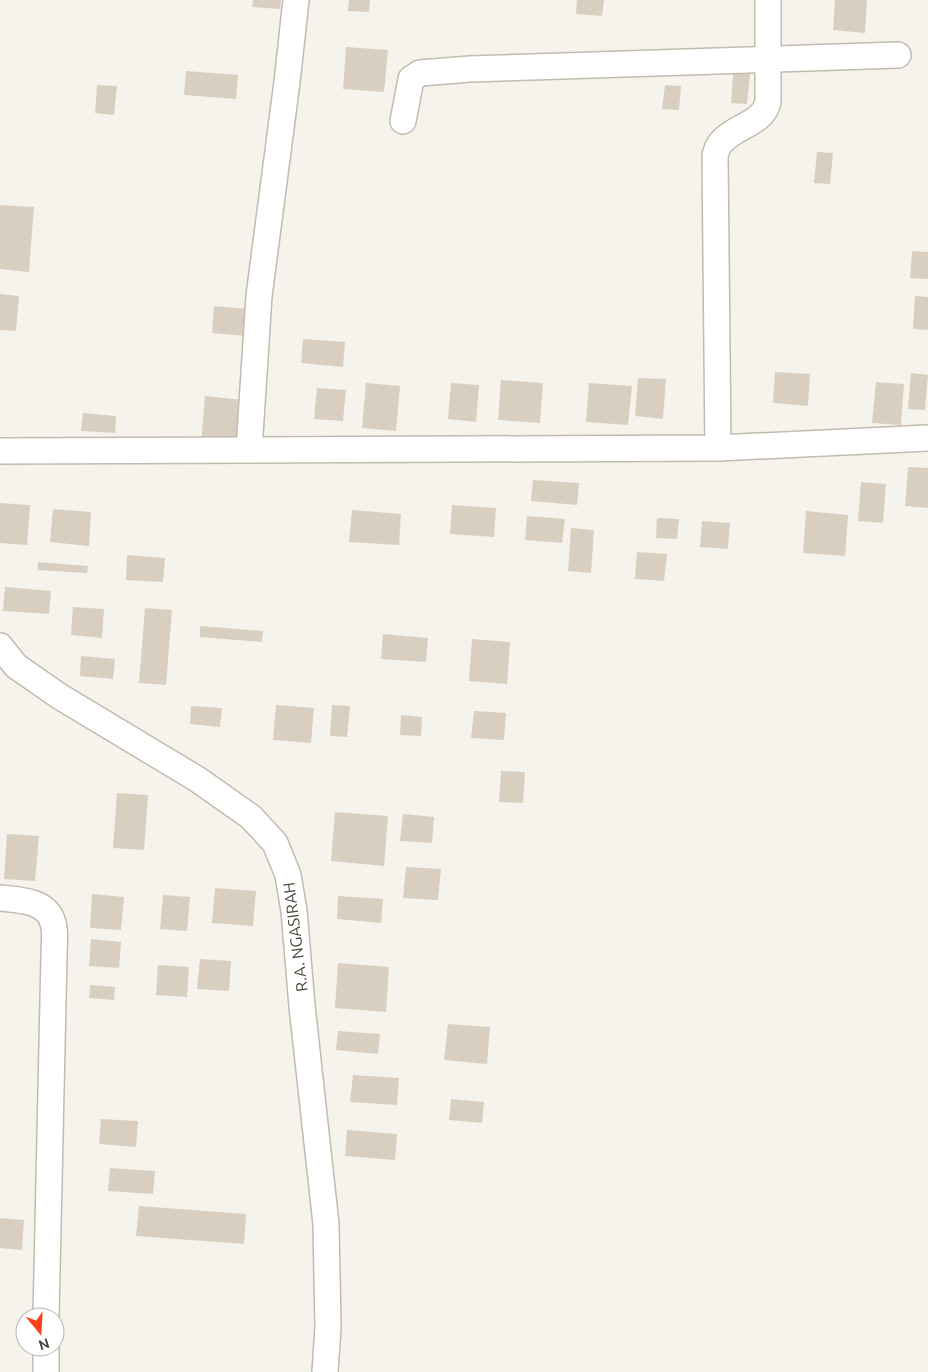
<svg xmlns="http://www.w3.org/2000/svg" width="928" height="1372" font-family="Ubuntu,sans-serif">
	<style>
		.building { fill: #d8cfc1 }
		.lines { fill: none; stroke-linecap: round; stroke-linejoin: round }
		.minor-casing { stroke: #c2bbae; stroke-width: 28 }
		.minor { stroke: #fff; stroke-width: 25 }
		.labels { text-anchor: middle; stroke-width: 4.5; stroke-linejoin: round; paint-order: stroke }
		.street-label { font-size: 16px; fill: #4b4439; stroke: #fff }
	</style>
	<rect width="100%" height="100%" fill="#f6f3ec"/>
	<!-- building -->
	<g class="building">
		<polygon points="253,0 281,0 280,9 252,7"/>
		<polygon points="349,0 370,0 369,12 348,11"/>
		<polygon points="577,0 604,0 602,16 576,14"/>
		<polygon points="835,0 867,0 865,33 833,30"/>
		<polygon points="346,47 388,50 384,92 343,89"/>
		<polygon points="734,63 751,65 747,104 731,103"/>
		<polygon points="186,71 238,75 236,99 184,95"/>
		<polygon points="97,85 117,86 114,115 95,113"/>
		<polygon points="665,85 681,86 679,110 662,109"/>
		<polygon points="817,152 833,153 830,184 814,183"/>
		<polygon points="0,205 34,207 29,272 0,269"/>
		<polygon points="912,251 928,252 928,279 910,278"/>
		<polygon points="0,294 19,296 16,331 0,330"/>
		<polygon points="915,296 928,297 928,330 913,329"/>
		<polygon points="214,306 249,309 247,336 212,333"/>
		<polygon points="303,339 345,342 343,367 301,363"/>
		<polygon points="775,372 810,374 808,406 773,403"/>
		<polygon points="911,373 928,375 925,410 908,409"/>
		<polygon points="638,378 666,379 663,419 635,416"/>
		<polygon points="501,380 543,383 540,423 498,420"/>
		<polygon points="876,382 904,384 901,425 872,423"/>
		<polygon points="366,383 400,386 396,431 362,428"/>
		<polygon points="451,383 479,385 476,422 448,419"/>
		<polygon points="589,383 632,386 628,425 586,422"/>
		<polygon points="317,388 346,390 343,421 314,419"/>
		<polygon points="205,396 244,400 240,448 201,445"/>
		<polygon points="83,413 116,416 115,433 81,431"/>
		<polygon points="908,467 928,468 928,508 905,506"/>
		<polygon points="533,480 579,483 577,505 531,501"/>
		<polygon points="861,482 886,484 883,523 858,521"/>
		<polygon points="0,503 30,505 27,545 0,543"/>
		<polygon points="452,505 496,508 494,537 450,534"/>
		<polygon points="53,509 91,512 89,546 50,542"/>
		<polygon points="352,510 401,514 399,545 349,542"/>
		<polygon points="806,511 848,515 845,556 803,553"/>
		<polygon points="527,516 565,519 562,543 525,540"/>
		<polygon points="657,518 679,519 677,539 656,538"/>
		<polygon points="702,521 730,523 728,549 700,547"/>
		<polygon points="571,528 594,530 591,573 568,571"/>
		<polygon points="637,552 667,554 664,581 635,579"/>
		<polygon points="127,555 165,558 163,582 126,580"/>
		<polygon points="38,562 88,566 87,573 38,570"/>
		<polygon points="5,587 51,591 49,614 3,611"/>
		<polygon points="73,607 104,609 102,638 71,635"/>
		<polygon points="145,608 172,610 166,685 139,683"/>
		<polygon points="200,626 263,631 262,642 200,637"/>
		<polygon points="383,634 428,638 426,662 381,659"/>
		<polygon points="472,639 510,642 507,684 469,681"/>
		<polygon points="81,656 115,659 113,679 80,676"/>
		<polygon points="276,705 314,708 311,743 273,740"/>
		<polygon points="332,705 350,706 347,737 330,736"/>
		<polygon points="191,706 222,708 220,727 190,724"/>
		<polygon points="474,711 506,713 504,740 471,738"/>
		<polygon points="401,715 422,717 421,736 400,735"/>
		<polygon points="501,771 525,772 523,803 499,802"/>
		<polygon points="117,793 148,795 144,850 113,848"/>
		<polygon points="335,812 388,816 384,866 331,861"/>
		<polygon points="403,814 434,817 432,843 400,841"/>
		<polygon points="7,834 39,836 35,881 4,879"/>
		<polygon points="406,867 441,869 438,900 403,898"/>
		<polygon points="215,888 256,891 253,926 212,923"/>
		<polygon points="92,894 124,897 121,930 90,928"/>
		<polygon points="163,895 190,897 187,931 160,929"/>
		<polygon points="338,896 383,899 381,923 337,919"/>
		<polygon points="91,939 121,942 119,968 89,966"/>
		<polygon points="200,959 231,961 229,991 197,989"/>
		<polygon points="338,963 389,967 386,1012 335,1008"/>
		<polygon points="158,965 189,967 187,997 156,995"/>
		<polygon points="90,985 115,987 114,1000 89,998"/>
		<polygon points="448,1024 490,1027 487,1064 444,1060"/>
		<polygon points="338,1031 380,1034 378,1054 336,1050"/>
		<polygon points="353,1075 399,1078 397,1105 350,1102"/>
		<polygon points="451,1099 484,1102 482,1123 449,1120"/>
		<polygon points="101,1119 138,1121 136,1147 99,1144"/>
		<polygon points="347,1130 397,1134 395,1160 345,1156"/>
		<polygon points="110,1168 155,1171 153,1194 108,1191"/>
		<polygon points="139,1206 246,1214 244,1244 136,1236"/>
		<polygon points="0,1218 24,1220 22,1250 0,1248"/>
	</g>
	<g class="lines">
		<!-- minor casing -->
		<g class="minor-casing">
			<g id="minor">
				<polyline points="403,121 411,79 420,73 470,69 898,55"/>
				<path d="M718,448L715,156C716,152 717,148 719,145C732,126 763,125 768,102V0"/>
				<polyline points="249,450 259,296 287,82 296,0"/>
				<polyline points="0,451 718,448 928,438"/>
				<polyline points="0,646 16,666 59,696 197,779 251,817 275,843 288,875 294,911 302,1006 326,1224 328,1327 325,1372"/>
				<path d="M0,898C19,900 47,900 53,923C56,932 54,945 54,955L46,1317"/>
				<polyline points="46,1372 46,1347"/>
			</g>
		</g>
		<!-- minor -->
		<use href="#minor" class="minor"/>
	</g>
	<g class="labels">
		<!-- street labels -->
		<g class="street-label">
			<text transform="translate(295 937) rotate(-97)" y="6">R.A. NGASIRAH</text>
		</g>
	</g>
	<!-- north arrow -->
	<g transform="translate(40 1332) rotate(162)"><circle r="24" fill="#ffffff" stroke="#b7b4b0"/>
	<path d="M0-4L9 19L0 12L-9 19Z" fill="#fc3f1d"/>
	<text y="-8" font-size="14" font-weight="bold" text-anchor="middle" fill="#4b4439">N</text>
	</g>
</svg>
